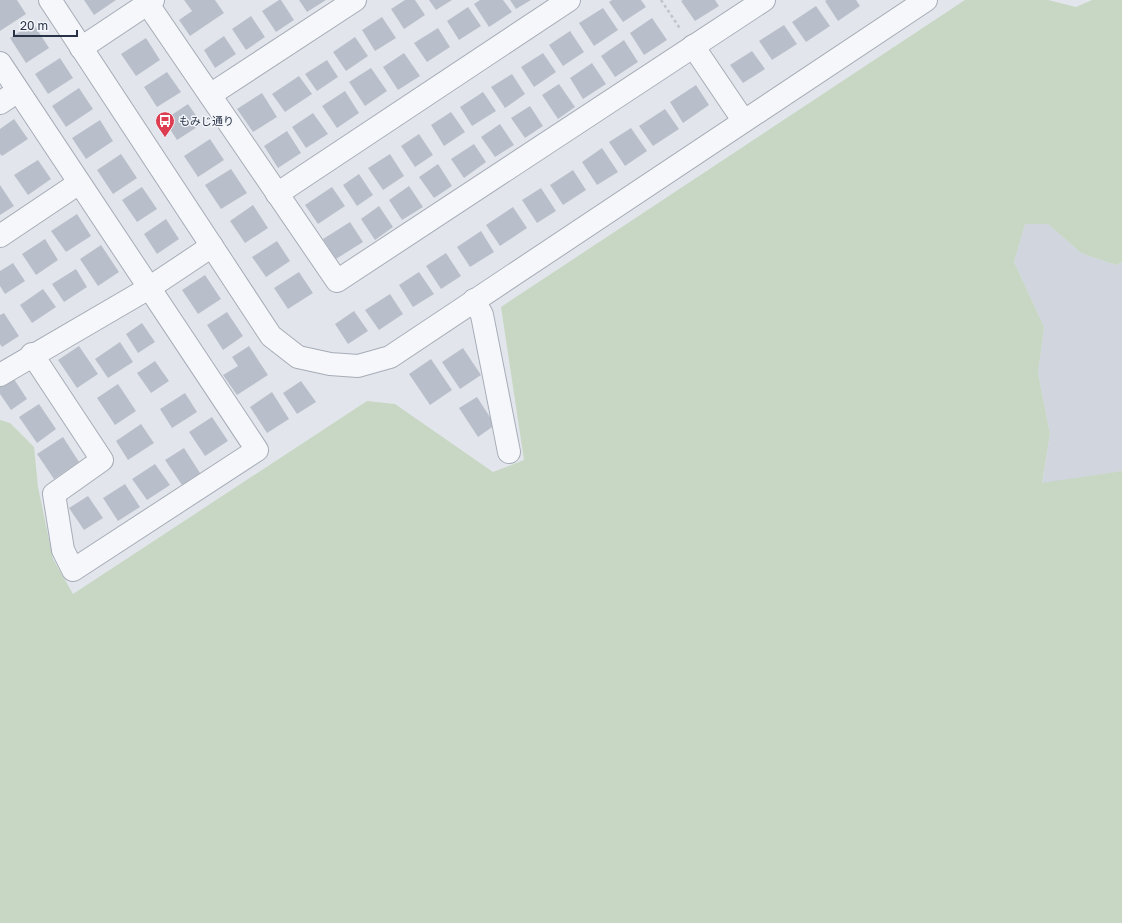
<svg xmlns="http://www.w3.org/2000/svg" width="1122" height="923" font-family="'Golos Text','Noto Sans JP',sans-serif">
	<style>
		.built { fill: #d0d5de }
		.green { fill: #c7d7c3 }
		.building { fill: #b9bfca }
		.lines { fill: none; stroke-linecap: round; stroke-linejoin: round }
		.minor-casing { stroke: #a6acb7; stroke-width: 24 }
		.tertiary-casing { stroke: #a6acb7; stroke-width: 24 }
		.path { stroke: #c0c4cb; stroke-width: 2.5; stroke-dasharray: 3 3; stroke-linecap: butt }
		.minor { stroke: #f6f7fa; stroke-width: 22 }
		.tertiary { stroke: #f6f7fa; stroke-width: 22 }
		.labels { text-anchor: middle; stroke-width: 3; stroke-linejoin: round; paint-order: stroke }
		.poi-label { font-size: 11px; fill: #283246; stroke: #f2f5f9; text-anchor: start }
	</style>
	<rect width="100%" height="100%" fill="#e2e6ec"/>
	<!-- built -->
	<polygon class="built" points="1025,224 1048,224 1081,253 1116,265 1122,262 1122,471 1042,484 1050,434 1038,373 1044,327 1014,262"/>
	<!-- green -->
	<polygon class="green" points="965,0 1048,0 1076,7 1092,0 1122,0 1122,262 1116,265 1081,253 1048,224 1025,224 1014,262 1044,327 1038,373 1050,434 1042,483 1122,471 1122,923 0,923 0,420 10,423 34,447 38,487 53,559 73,594 367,401 395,404 493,472 524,460 501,307"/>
	<!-- building -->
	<g class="building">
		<polygon points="0,0 17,0 26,14 0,31"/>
		<polygon points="84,0 116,0 94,15"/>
		<polygon points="184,0 215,0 224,13 190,36 179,20 192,11"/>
		<polygon points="279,0 281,0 294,20 276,32 262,11"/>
		<polygon points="299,0 326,0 307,12"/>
		<polygon points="405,0 415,0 425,15 404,29 391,9"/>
		<polygon points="429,0 452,0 436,10"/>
		<polygon points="480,0 503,0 512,12 489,27 474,4"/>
		<polygon points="510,0 531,0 516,9"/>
		<polygon points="612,0 641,0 646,7 623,22 609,2"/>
		<polygon points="683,0 715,0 719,6 695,21 681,1"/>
		<polygon points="827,0 856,0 860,6 838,21 825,1"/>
		<polygon points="816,6 830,26 806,42 792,22"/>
		<polygon points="468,7 481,26 459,40 447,21"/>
		<polygon points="603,8 618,30 594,46 579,23"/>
		<polygon points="251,16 265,37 246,50 232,29"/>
		<polygon points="382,17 396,38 375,51 362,30"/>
		<polygon points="652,18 667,40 644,55 630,33"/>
		<polygon points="33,23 49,48 26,63 10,38"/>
		<polygon points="784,25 797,44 772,60 759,41"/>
		<polygon points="438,28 450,47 427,62 414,43"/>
		<polygon points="570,31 584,52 563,66 549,45"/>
		<polygon points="224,36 236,54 215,68 204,50"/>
		<polygon points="355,37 368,56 346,71 333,52"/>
		<polygon points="146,38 160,60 136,76 121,54"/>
		<polygon points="624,40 638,62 615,77 601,56"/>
		<polygon points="752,51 765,69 743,83 730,65"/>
		<polygon points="404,53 420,76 398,90 383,67"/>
		<polygon points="543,53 556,72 534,87 521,67"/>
		<polygon points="60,58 73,78 48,94 35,74"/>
		<polygon points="327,60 338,77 317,91 305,74"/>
		<polygon points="592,63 606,84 583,99 570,78"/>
		<polygon points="371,68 387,91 365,106 349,82"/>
		<polygon points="167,72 181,92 157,107 144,87"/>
		<polygon points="512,74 525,94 505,108 491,87"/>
		<polygon points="299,76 312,94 285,112 272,94"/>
		<polygon points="559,84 575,107 558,119 542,95"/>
		<polygon points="696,85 709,105 683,123 670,102"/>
		<polygon points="79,88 93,109 66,127 52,106"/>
		<polygon points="345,91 359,113 337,128 322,106"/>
		<polygon points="483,92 496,111 472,126 460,107"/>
		<polygon points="262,93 277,117 253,132 237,109"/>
		<polygon points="188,104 202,124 177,140 164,120"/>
		<polygon points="530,106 543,126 525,138 511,118"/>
		<polygon points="665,109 679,129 653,146 639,126"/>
		<polygon points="451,112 465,132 444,146 431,125"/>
		<polygon points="313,113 328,134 306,148 292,127"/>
		<polygon points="14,119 28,139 2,156 0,154 0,129"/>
		<polygon points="100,120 113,141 86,159 72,138"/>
		<polygon points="500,124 514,145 495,157 481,137"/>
		<polygon points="631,128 647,151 625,166 609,142"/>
		<polygon points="287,131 301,153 278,168 264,146"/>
		<polygon points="419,134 433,155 415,167 401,146"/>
		<polygon points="210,139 224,160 198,177 184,156"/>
		<polygon points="474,144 486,162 464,178 451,159"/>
		<polygon points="602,148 618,172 597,185 582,162"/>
		<polygon points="121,154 137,178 113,194 97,170"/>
		<polygon points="390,154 404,176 383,190 368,168"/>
		<polygon points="38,160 51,179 28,195 14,175"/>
		<polygon points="438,164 452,186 434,198 419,177"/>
		<polygon points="231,169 247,193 221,209 205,185"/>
		<polygon points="573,170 586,190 563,205 550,185"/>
		<polygon points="359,174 373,195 357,206 343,185"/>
		<polygon points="0,185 14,206 0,215"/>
		<polygon points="409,186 423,207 402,220 389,200"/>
		<polygon points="142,187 157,209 137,222 122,200"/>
		<polygon points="332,187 345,206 318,224 305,205"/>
		<polygon points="541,188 556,211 537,223 522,200"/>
		<polygon points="253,205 268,228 245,243 230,221"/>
		<polygon points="379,206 393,227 375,240 361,219"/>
		<polygon points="513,207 527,228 500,246 486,225"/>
		<polygon points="77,214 91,236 66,252 51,231"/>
		<polygon points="166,219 179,239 157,254 144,234"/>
		<polygon points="350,222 363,242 336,259 323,239"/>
		<polygon points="481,231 494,252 470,267 457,247"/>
		<polygon points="45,239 58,260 36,275 22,254"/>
		<polygon points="277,241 290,261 266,277 252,257"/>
		<polygon points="101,245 119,272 98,286 80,259"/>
		<polygon points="446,253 461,276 441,289 426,266"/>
		<polygon points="13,263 25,281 5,294 0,286 0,271"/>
		<polygon points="76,269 87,287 64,302 52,284"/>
		<polygon points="299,272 313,293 288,309 274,288"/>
		<polygon points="419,272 434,294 413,307 399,285"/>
		<polygon points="205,275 221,299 198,314 182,290"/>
		<polygon points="43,289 56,307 32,323 20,305"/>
		<polygon points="390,294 403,314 379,330 365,310"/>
		<polygon points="354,311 368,331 348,344 335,324"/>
		<polygon points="227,312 243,336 223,350 207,325"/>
		<polygon points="4,313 19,336 2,347 0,344 0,315"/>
		<polygon points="142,323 155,342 138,353 126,334"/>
		<polygon points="120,342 133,362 108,378 95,359"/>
		<polygon points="79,346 98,374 77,388 58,360"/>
		<polygon points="249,346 268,375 237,395 223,375 238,366 232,357"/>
		<polygon points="463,348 481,375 460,389 442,362"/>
		<polygon points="431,359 452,390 430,405 409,374"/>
		<polygon points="155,361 169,381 151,393 137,373"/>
		<polygon points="12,376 27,399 11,410 0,394 0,384"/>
		<polygon points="301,381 316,402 297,414 283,393"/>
		<polygon points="118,384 136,411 115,425 97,398"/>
		<polygon points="272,392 289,419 267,433 250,407"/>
		<polygon points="185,393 197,412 172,428 160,409"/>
		<polygon points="477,397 495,425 478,437 459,408"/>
		<polygon points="39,404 56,429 37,443 19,417"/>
		<polygon points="212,417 228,441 205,456 189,432"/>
		<polygon points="141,424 154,443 128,460 116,441"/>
		<polygon points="63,437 79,462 54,479 37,454"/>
		<polygon points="184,448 200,473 182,485 165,460"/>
		<polygon points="155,464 170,485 147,500 132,479"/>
		<polygon points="125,484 140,507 118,521 103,498"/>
		<polygon points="88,496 103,518 84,530 69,508"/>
	</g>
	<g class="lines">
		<!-- minor casing -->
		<g class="minor-casing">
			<g id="minor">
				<polyline points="145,0 337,281 764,0"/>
				<polyline points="693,46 743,120"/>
				<polyline points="81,48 153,0"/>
				<polyline points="0,63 257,450 73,570 63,550 54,494 102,460 32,354"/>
				<polyline points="210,95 355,0"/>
				<polyline points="0,103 18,91"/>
				<polyline points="277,194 569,0"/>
				<polyline points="0,236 79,183"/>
				<polyline points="474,300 482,315 509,452"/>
				<polyline points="0,375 149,288 212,246"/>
			</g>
		</g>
		<!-- tertiary casing -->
		<g class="tertiary-casing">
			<polyline id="tertiary" points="50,0 271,336 298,357 330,364 358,366 390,357 926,0"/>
		</g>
		<!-- path -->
		<polyline class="path" points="661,0 681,30"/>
		<!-- minor -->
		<use href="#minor" class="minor"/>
		<!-- tertiary -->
		<use href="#tertiary" class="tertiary"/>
	</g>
	<!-- icons -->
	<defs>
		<g id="bus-pin" transform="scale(1)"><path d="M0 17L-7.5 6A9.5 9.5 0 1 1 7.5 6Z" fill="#dc3d50" stroke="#f2f5f9"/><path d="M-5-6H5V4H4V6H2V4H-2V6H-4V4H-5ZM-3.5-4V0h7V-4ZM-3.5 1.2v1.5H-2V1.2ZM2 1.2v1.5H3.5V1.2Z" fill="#fff"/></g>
	</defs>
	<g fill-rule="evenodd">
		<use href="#bus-pin" x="165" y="121"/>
	</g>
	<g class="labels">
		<!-- poi labels -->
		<g class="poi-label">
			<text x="179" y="125">もみじ通り</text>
		</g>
	</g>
	<!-- scale -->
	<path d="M14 30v6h63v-6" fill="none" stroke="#283246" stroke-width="2"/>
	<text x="20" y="30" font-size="12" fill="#283246" stroke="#f2f5f9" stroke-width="3" paint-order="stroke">20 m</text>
</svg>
